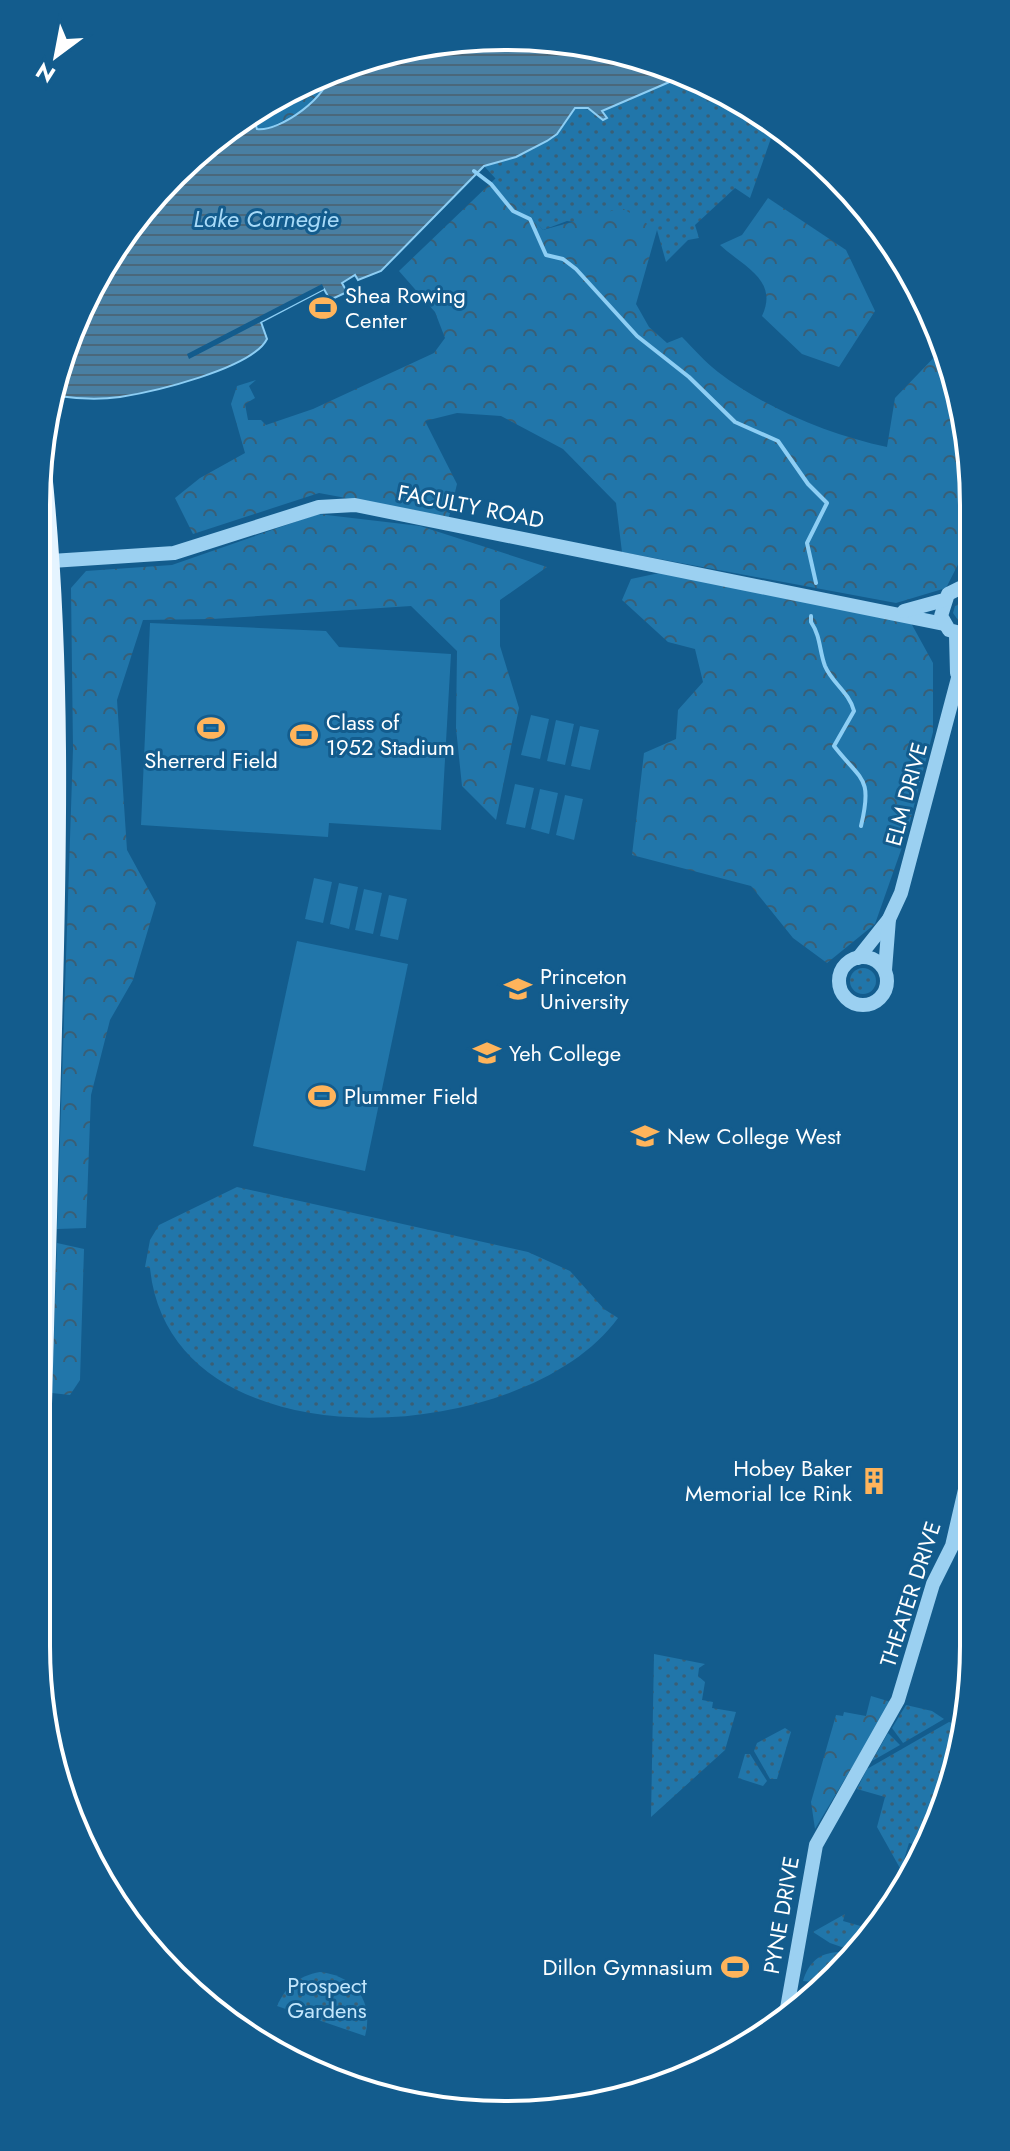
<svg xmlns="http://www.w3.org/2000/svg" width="1010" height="2151" font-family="Jost,sans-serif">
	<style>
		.grass { fill: url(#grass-dots) }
		.forest { fill: url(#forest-crowns) }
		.pitch { fill: #2176aa }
		.water { fill: url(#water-rules); stroke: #8dcef4; stroke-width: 2 }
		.pier { fill: #135c8d }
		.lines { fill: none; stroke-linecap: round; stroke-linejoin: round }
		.stream { stroke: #8dcef4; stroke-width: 4 }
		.minor { stroke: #9bd0f1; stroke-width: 14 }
		.major { stroke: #e5f4ff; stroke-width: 20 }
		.labels { text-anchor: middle; stroke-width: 6; stroke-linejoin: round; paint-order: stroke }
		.poi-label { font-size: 22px; fill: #fff; stroke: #135c8d; text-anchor: start }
		.street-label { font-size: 22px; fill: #fff; stroke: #135c8d }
		.park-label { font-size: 22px; fill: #c2e6fc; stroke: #135c8d }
		.water-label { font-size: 24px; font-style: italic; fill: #a7daf8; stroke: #135c8d }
		.rim { fill: none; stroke: #fff; stroke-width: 4 }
	</style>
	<defs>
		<pattern id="grass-dots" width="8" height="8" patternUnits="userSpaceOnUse" patternTransform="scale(2)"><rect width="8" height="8" fill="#2176aa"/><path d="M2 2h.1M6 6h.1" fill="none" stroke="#395f76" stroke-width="1.8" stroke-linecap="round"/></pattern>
		<pattern id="forest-crowns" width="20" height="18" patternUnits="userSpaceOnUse" patternTransform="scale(2)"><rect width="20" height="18" fill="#2176aa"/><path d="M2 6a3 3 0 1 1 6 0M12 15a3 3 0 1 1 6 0" fill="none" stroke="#395f76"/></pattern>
		<pattern id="water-rules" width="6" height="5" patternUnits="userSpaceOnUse" patternTransform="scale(2)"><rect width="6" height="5" fill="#497fa2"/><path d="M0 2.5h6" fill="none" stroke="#4a687b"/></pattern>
	</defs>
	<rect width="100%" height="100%" fill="#135c8d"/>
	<!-- grass -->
	<g class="grass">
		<path d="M688,74L776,124L750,198L735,188L695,225L699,238L688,240L666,262L657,230L567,221L543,230L484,166C527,149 547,148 575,108L602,111Z"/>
		<polygon points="965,600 970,601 968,625 960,623 953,613 955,606"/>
		<circle cx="863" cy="981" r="13"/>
		<path d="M237,1187L528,1252L570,1271L604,1309L618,1318C524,1448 170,1470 150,1268L145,1267L150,1240L159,1225Z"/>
		<polygon points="654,1654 705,1664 699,1668 698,1676 705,1682 702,1700 713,1702 712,1708 736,1712 725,1750 651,1817"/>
		<polygon points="906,1705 932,1711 944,1719 903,1743 892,1728"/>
		<polygon points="949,1722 958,1725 938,1825 925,1847 909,1843 901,1870 877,1827 885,1797 857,1789 867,1769"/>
		<polygon points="785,1728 791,1732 777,1779 770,1779 754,1751 757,1743"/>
		<polygon points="888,1733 900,1745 872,1761"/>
		<polygon points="745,1754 750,1754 767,1781 763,1786 738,1778"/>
		<polygon points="880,1899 887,1903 859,1953 830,1943 813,1932 845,1914 843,1921 871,1929"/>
		<path d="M839,1952L855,1957L836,1973L831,1971L823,1983L803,1981C809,1962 819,1953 839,1952Z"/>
		<path d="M320,1972C355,1976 374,2001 365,2036L277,2006C286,1986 298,1976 320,1972Z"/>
	</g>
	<!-- forest -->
	<g class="forest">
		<path d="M330,71C332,102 288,117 265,130L257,129L254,120Z"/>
		<path d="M496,178L543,230L622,208L657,230L636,304L649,327L667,343L682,337C694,349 705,362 718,372C765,408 829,435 887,447L895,398L944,347L970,443V541L946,588L896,603L622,552L616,503L563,449L501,416L457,413L425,421L457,484L449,517L319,493L193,534L175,498L200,478L245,453L231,404L237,386L256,380L249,386L255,398L245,404L248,420H261L266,425L313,409L434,353L445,338L435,312L399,271Z"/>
		<path d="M768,198L846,250L875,311L839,367L802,354L762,316C779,280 744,267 720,245L742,235Z"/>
		<polygon points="318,514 420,526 547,567 500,600 500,646 519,708 496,820 462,786 456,728 457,651 411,606 212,619 143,620 117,700 127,850 156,903 133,980 110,1020 91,1095 86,1228 57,1229 73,749 71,588 86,571 172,565"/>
		<polygon points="664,572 911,623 933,663 933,732 907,833 875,924 827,963 793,938 751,886 632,855 644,753 676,739 678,710 703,682 695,649 668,642 622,600 631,579"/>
		<polygon points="57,1243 84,1249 80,1380 70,1395 52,1393"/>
		<polygon points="871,1696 891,1702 815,1829 811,1802 836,1715 843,1716 844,1712 866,1716"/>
	</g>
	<!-- pitch -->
	<g class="pitch">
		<polygon points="150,623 326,631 339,647 451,654 441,830 329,823 328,837 141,825"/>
		<polygon points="531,715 549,719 540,759 521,755"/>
		<polygon points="556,720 574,724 565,765 547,761"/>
		<polygon points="580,726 599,730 590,770 571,766"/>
		<polygon points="515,784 534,788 525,828 506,824"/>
		<polygon points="540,789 558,793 549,834 531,829"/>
		<polygon points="565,795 583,799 574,840 556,835"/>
		<polygon points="314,878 332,882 323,923 305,919"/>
		<polygon points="339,883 358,887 349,929 330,924"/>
		<polygon points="364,889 382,893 373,934 355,930"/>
		<polygon points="389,895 407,899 398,940 380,936"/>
		<polygon points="297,941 408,964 365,1171 253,1146"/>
	</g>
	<!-- water -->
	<path class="water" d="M505,36L688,74L602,111L607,118L603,120L588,108H575L557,134L547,141L516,157L484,166L381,271L358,280L355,275L342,283L347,292L330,300L324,289L261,322L267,339C252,369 152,392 120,397C98,400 79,399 58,396L72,326L173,174L254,120L257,129C280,132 331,95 330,71Z"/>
	<!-- pier -->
	<polygon class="pier" points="322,284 324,289 189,359 187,354"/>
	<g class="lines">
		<!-- stream -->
		<g class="stream">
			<polyline points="474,171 491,184 513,211 530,219 546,255 563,259 576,269 637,336 689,377 735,422 778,441 808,484 827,503 807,543 816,583"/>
			<path d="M811,616V622C821,637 819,650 825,666C832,683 849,692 854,711L834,746C861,781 873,776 861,826"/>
		</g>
		<!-- minor -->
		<g class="minor">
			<polyline points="36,562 174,553 319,507 355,505 944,624"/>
			<polyline points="970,588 960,588 948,594 941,616 949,630 971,636"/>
			<polyline points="904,611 944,600"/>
			<polyline points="956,635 957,673"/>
			<circle cx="863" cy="981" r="24"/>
			<polyline points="858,958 889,919 901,893 958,678 971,645"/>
			<polyline points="885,970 889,919"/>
			<polyline points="786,2014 816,1845 898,1700 933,1584 952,1546 973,1455"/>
		</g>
		<!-- major -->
		<path class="major" d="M36,1628C40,1429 47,1229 52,1029C57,843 61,658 42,472"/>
	</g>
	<!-- icons -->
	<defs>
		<g id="stadium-bare" transform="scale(2.16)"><path d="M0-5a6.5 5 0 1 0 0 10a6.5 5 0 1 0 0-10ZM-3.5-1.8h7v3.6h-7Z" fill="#ffb45b" stroke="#135c8d" stroke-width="2.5" paint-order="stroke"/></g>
		<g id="university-bare" transform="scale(2.16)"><path d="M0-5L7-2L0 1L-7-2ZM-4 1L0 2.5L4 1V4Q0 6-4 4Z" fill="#ffb45b" stroke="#135c8d" stroke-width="2.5" paint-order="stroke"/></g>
		<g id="building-bare" transform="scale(2.16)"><path d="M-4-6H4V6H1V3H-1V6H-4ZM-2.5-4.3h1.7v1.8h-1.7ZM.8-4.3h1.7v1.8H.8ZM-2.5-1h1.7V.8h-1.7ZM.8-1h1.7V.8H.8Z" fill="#ffb45b" stroke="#135c8d" stroke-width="2.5" paint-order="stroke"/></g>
	</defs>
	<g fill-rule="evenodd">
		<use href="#stadium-bare" x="323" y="308"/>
		<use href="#stadium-bare" x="211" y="728"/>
		<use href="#stadium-bare" x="304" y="735"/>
		<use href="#university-bare" x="518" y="989"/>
		<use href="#university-bare" x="487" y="1053"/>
		<use href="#stadium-bare" x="322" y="1096"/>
		<use href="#university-bare" x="645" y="1136"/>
		<use href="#building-bare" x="874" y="1481"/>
		<use href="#stadium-bare" x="735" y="1967"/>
	</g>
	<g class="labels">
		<!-- poi labels -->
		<g class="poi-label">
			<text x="345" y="303">Shea Rowing<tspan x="345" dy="25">Center</tspan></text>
			<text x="326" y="730">Class of<tspan x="326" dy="25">1952 Stadium</tspan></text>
			<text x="211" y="768" text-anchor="middle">Sherrerd Field</text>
			<text x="540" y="984">Princeton<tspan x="540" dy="25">University</tspan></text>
			<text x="509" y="1061">Yeh College</text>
			<text x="344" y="1104">Plummer Field</text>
			<text x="667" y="1144">New College West</text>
			<text x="852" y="1476" text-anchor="end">Hobey Baker<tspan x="852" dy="25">Memorial Ice Rink</tspan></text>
			<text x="713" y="1975" text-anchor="end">Dillon Gymnasium</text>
		</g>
		<!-- street labels -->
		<g class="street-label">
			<text transform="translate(471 506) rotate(11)" y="8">FACULTY ROAD</text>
			<text transform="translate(906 794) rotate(-75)" y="8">ELM DRIVE</text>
			<text transform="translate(910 1594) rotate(-72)" y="8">THEATER DRIVE</text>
			<text transform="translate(781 1915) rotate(-80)" y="8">PYNE DRIVE</text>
		</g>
		<!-- park labels -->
		<g class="park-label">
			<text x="327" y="1993">Prospect<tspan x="327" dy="25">Gardens</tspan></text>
		</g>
		<!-- water labels -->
		<g class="water-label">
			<text x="266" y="227">Lake Carnegie</text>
		</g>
	</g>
	<!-- crop -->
	<path d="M0 0H1010V2151H0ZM505 50H505A455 455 0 0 1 960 505V1646A455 455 0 0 1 505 2101H505A455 455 0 0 1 50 1646V505A455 455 0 0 1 505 50Z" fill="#135c8d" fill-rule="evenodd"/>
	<path class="rim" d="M505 50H505A455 455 0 0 1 960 505V1646A455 455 0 0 1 505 2101H505A455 455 0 0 1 50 1646V505A455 455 0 0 1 505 50Z"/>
	<!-- north arrow -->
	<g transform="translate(56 56) rotate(212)" stroke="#135c8d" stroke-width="6" paint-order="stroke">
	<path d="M0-6L14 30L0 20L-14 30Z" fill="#ffffff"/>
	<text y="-12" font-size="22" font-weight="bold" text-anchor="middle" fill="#ffffff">N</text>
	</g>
</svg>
